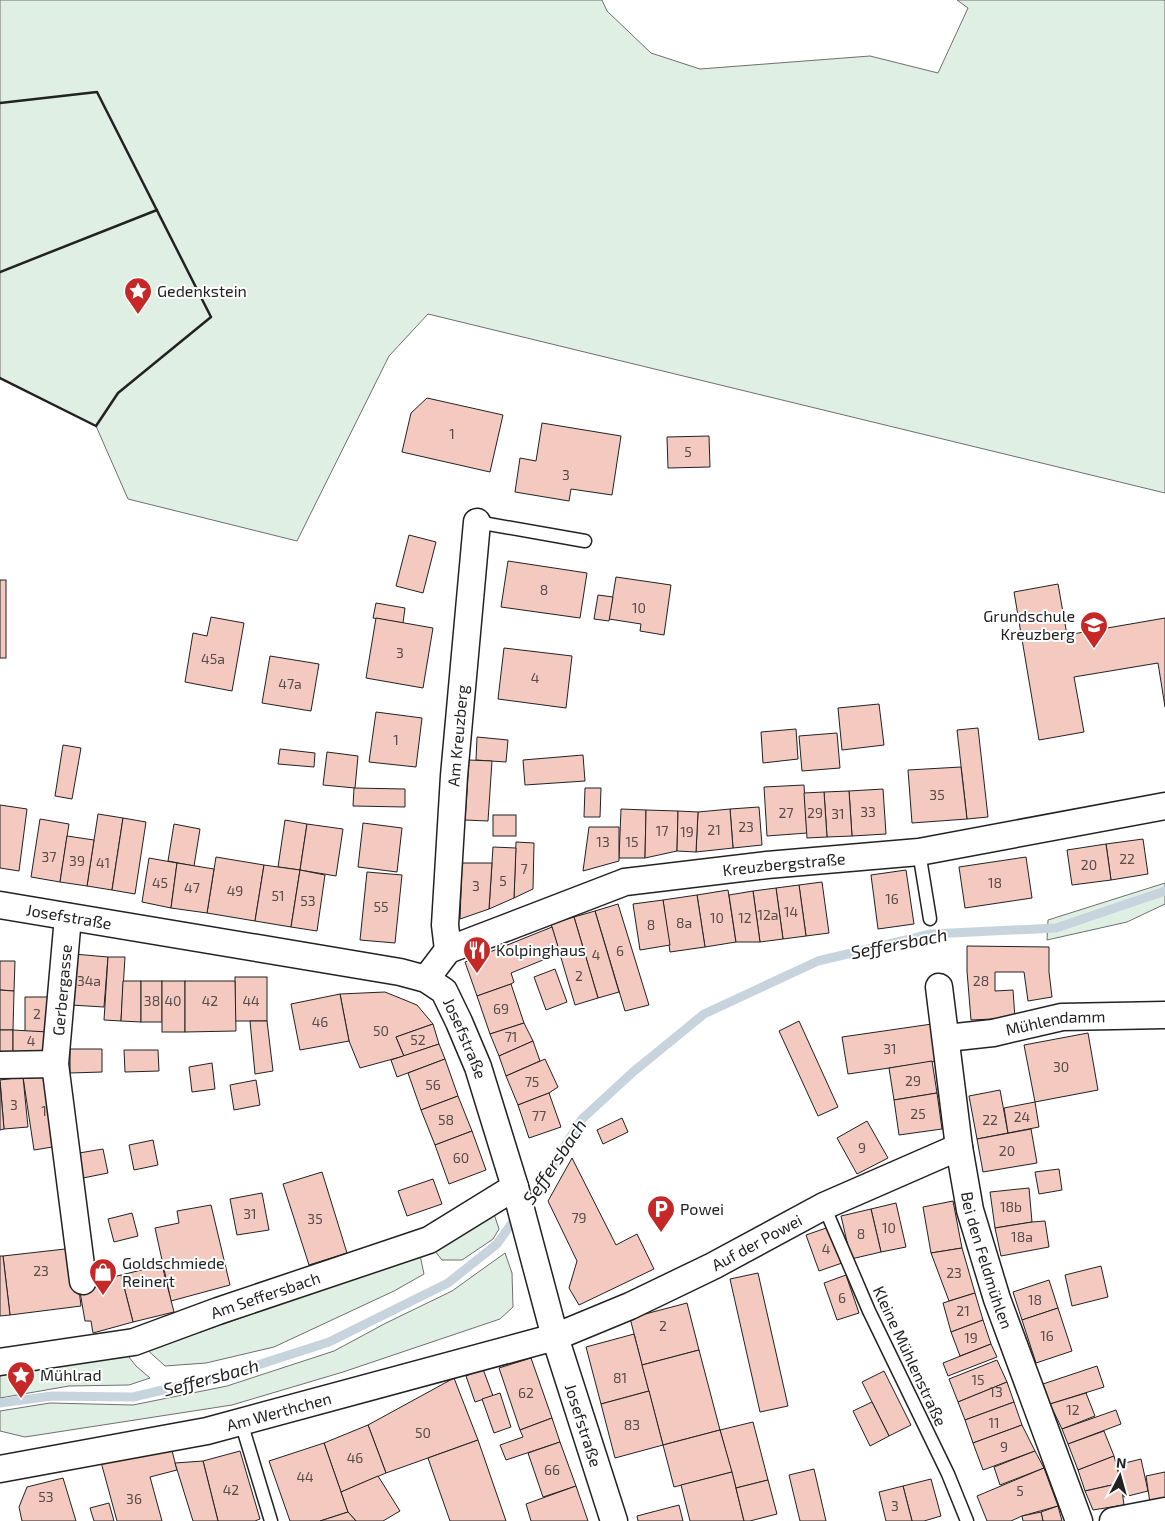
<svg xmlns="http://www.w3.org/2000/svg" width="1165" height="1521" font-family="'Exo 2',sans-serif">
	<style>
		.green { fill: #e0efe3; stroke: #6f6f6f }
		.lines { fill: none; stroke-linecap: round; stroke-linejoin: round }
		.stream { stroke: #c7d3dd; stroke-width: 9 }
		.building { fill: #f3c9c0; stroke: #222 }
		.lane-casing { stroke: #222; stroke-width: 15 }
		.street-casing { stroke: #222; stroke-width: 29 }
		.lane { stroke: #fff; stroke-width: 12 }
		.street { stroke: #fff; stroke-width: 26 }
		.wall { stroke: #222; stroke-width: 2.5 }
		.labels { text-anchor: middle; stroke-width: 4; stroke-linejoin: round; paint-order: stroke }
		.number-label { font-size: 14px; fill: #564c4a }
		.poi-label { font-size: 16px; fill: #222; stroke: #fff; text-anchor: start }
		.street-label { font-size: 16px; fill: #222; stroke: #fff }
		.water-label { font-size: 18px; font-style: italic; fill: #222; stroke: #fff }
	</style>
	<rect width="100%" height="100%" fill="#fff"/>
	<!-- green -->
	<g class="green">
		<polygon points="0,0 602,0 607,11 651,53 700,69 870,56 938,73 968,8 957,0 1165,0 1165,493 428,314 389,356 297,541 128,499 96,426 0,378"/>
		<polygon points="1165,883 1165,904 1127,922 1047,940 1048,920"/>
		<polygon points="494,1214 499,1229 493,1239 462,1260 442,1260 434,1250"/>
		<polygon points="505,1253 512,1273 513,1307 500,1319 343,1372 232,1405 25,1437 0,1431 0,1411 50,1403 133,1405 227,1386 334,1351 386,1323 452,1291"/>
		<polygon points="420,1255 424,1274 394,1291 274,1347 206,1363 165,1366 143,1346 201,1332"/>
		<polygon points="125,1352 136,1366 150,1378 129,1385 69,1386 0,1398 0,1376"/>
	</g>
	<g class="lines">
		<!-- stream -->
		<g class="stream">
			<polyline points="525,1206 540,1185 582,1119 633,1072 704,1014 818,961 931,934 1056,928 1165,891"/>
			<polyline points="0,1403 52,1396 133,1397 227,1375 329,1342 448,1283 497,1244 517,1216"/>
		</g>
	</g>
	<!-- building -->
	<g class="building">
		<polygon points="427,398 503,415 490,472 402,452 411,413"/>
		<polygon points="542,423 621,436 612,495 571,489 569,501 515,492 520,458 536,461"/>
		<polygon points="709,436 710,467 668,468 667,437"/>
		<polygon points="409,535 436,542 423,593 396,586"/>
		<polygon points="508,561 587,573 580,618 501,607"/>
		<polygon points="616,577 671,585 664,635 640,631 641,624 609,619"/>
		<rect x="0" y="580" width="6" height="78"/>
		<polygon points="1058,584 1067,635 1165,618 1165,707 1158,663 1074,677 1084,732 1039,740 1014,592"/>
		<polygon points="598,595 613,597 609,621 594,619"/>
		<polygon points="376,603 405,608 403,623 373,618"/>
		<polygon points="211,617 244,623 232,691 185,682 193,633 207,636"/>
		<polygon points="376,618 433,628 423,688 366,678"/>
		<polygon points="504,648 572,656 566,708 498,699"/>
		<polygon points="270,656 319,664 311,711 262,703"/>
		<polygon points="879,704 884,745 842,750 838,708"/>
		<polygon points="376,712 422,718 416,767 369,762"/>
		<polygon points="978,728 988,817 967,819 957,730"/>
		<polygon points="796,729 798,759 763,763 761,732"/>
		<polygon points="837,733 840,768 802,771 799,736"/>
		<polygon points="477,737 508,740 506,762 476,760"/>
		<polygon points="63,745 81,748 72,799 55,796"/>
		<polygon points="280,749 315,753 314,767 278,764"/>
		<polygon points="327,752 358,756 355,788 323,785"/>
		<polygon points="583,755 585,781 525,785 523,760"/>
		<polygon points="469,760 492,761 488,821 465,820"/>
		<polygon points="961,767 967,819 912,823 908,770"/>
		<polygon points="804,785 807,833 767,836 764,787"/>
		<polygon points="354,788 405,789 405,807 353,806"/>
		<polygon points="585,788 601,788 600,817 584,817"/>
		<polygon points="883,789 886,834 852,836 849,791"/>
		<polygon points="849,791 852,836 827,837 824,792"/>
		<polygon points="824,792 827,837 807,838 804,793"/>
		<polygon points="0,805 27,809 19,871 0,868"/>
		<polygon points="759,807 762,845 733,848 730,809"/>
		<polygon points="621,809 646,810 645,858 619,858"/>
		<polygon points="730,809 733,848 696,852 698,812"/>
		<polygon points="646,810 678,811 677,851 645,858"/>
		<polygon points="678,811 698,812 696,852 677,851"/>
		<polygon points="98,814 123,818 112,890 87,886"/>
		<rect x="493" y="815" width="23" height="21"/>
		<polygon points="123,818 146,822 135,894 112,890"/>
		<polygon points="40,819 69,824 60,882 31,877"/>
		<polygon points="285,820 307,824 300,870 278,867"/>
		<polygon points="363,823 402,828 397,872 358,867"/>
		<polygon points="174,824 200,829 194,866 168,861"/>
		<polygon points="307,824 343,829 336,876 300,870"/>
		<polygon points="589,827 619,827 619,861 583,871"/>
		<polygon points="67,836 94,840 87,886 60,882"/>
		<polygon points="1143,839 1148,874 1111,880 1106,844"/>
		<polygon points="516,842 534,843 533,889 514,898"/>
		<polygon points="1106,844 1111,880 1072,885 1067,850"/>
		<polygon points="493,847 516,848 514,898 489,909"/>
		<polygon points="216,857 264,865 255,921 207,913"/>
		<polygon points="1026,857 1032,898 965,908 959,867"/>
		<polygon points="149,858 177,863 171,908 142,902"/>
		<polygon points="177,863 214,869 207,913 171,908"/>
		<polygon points="462,863 492,863 489,909 460,919"/>
		<polygon points="264,865 300,870 291,927 255,921"/>
		<polygon points="300,870 325,875 317,931 291,927"/>
		<polygon points="906,870 914,924 878,929 871,875"/>
		<polygon points="367,872 402,875 395,943 360,940"/>
		<polygon points="822,882 829,933 806,936 799,885"/>
		<polygon points="799,885 806,936 783,939 776,888"/>
		<polygon points="776,888 783,939 760,942 753,891"/>
		<polygon points="728,890 736,942 705,947 697,895"/>
		<polygon points="753,891 760,942 736,942 729,895"/>
		<polygon points="697,895 705,947 670,952 663,900"/>
		<polygon points="663,900 670,945 640,950 633,904"/>
		<polygon points="618,904 649,1005 625,1011 595,911"/>
		<polygon points="595,911 619,992 598,998 574,917"/>
		<polygon points="574,917 598,998 575,1005 551,924"/>
		<polygon points="552,927 560,953 511,973 514,982 511,984 477,996 465,962"/>
		<polygon points="967,946 1049,947 1049,972 1052,997 1028,1001 1024,972 995,972 995,991 1013,990 1015,1018 971,1020 967,971"/>
		<polygon points="74,954 108,957 104,1007 71,1005"/>
		<polygon points="108,957 125,957 121,1021 104,1020"/>
		<polygon points="0,961 15,961 14,991 0,990"/>
		<polygon points="555,969 567,1002 546,1010 534,977"/>
		<rect x="235" y="977" width="32" height="44"/>
		<polygon points="123,981 141,981 141,1022 121,1021"/>
		<rect x="141" y="981" width="21" height="41"/>
		<rect x="162" y="981" width="23" height="51"/>
		<polygon points="185,981 235,981 236,1031 185,1032"/>
		<polygon points="511,984 524,1023 490,1034 477,996"/>
		<polygon points="0,990 14,991 13,1030 0,1030"/>
		<polygon points="385,992 417,1005 433,1024 396,1037 404,1056 360,1068 349,1041 340,994"/>
		<polygon points="340,994 349,1041 300,1050 291,1004"/>
		<polygon points="25,997 49,997 48,1032 25,1032"/>
		<polygon points="250,1021 267,1021 273,1071 255,1074"/>
		<polygon points="799,1021 838,1107 818,1116 779,1031"/>
		<polygon points="524,1023 533,1041 499,1056 490,1034"/>
		<polygon points="433,1024 439,1044 404,1056 396,1037"/>
		<polygon points="932,1024 937,1061 848,1074 842,1037"/>
		<rect x="0" y="1030" width="13" height="23"/>
		<polygon points="13,1030 48,1032 48,1050 13,1053"/>
		<polygon points="1088,1033 1098,1090 1035,1102 1024,1045"/>
		<polygon points="533,1041 540,1061 506,1076 499,1056"/>
		<polygon points="439,1044 445,1059 397,1077 391,1060"/>
		<polygon points="70,1049 102,1049 102,1072 70,1073"/>
		<polygon points="124,1050 158,1050 159,1071 125,1072"/>
		<polygon points="445,1059 458,1096 421,1110 408,1073"/>
		<polygon points="545,1059 558,1087 549,1093 518,1105 506,1076"/>
		<polygon points="932,1061 937,1093 894,1100 889,1068"/>
		<polygon points="212,1063 215,1089 192,1092 189,1067"/>
		<polygon points="54,1073 65,1145 34,1150 23,1077"/>
		<polygon points="23,1077 28,1127 4,1129 0,1080"/>
		<polygon points="256,1080 260,1105 234,1110 230,1085"/>
		<polygon points="0,1082 4,1129 0,1130"/>
		<polygon points="1000,1090 1008,1133 977,1139 969,1096"/>
		<polygon points="549,1093 561,1127 529,1138 518,1105"/>
		<polygon points="937,1093 942,1129 899,1135 894,1100"/>
		<polygon points="458,1096 472,1131 435,1145 421,1110"/>
		<polygon points="1035,1102 1039,1127 1008,1133 1004,1108"/>
		<polygon points="622,1118 628,1132 603,1144 597,1130"/>
		<polygon points="867,1121 888,1158 857,1174 837,1138"/>
		<polygon points="1031,1129 1037,1163 983,1172 977,1139"/>
		<polygon points="472,1131 486,1170 449,1184 435,1145"/>
		<polygon points="153,1140 158,1165 134,1170 129,1145"/>
		<polygon points="103,1149 108,1173 83,1178 79,1153"/>
		<polygon points="572,1158 616,1245 637,1234 654,1269 579,1305 569,1288 577,1261 548,1201"/>
		<polygon points="1059,1169 1062,1190 1039,1194 1035,1172"/>
		<polygon points="322,1172 347,1253 309,1265 283,1184"/>
		<polygon points="433,1179 442,1204 407,1216 398,1191"/>
		<polygon points="1029,1188 1032,1222 995,1228 990,1192"/>
		<polygon points="262,1193 269,1230 237,1235 230,1199"/>
		<polygon points="953,1201 962,1248 931,1253 923,1207"/>
		<polygon points="896,1203 906,1247 881,1252 871,1209"/>
		<polygon points="211,1205 230,1285 171,1301 155,1228 179,1223 177,1211"/>
		<polygon points="871,1209 881,1252 851,1259 841,1216"/>
		<polygon points="132,1213 138,1236 114,1242 108,1219"/>
		<polygon points="1045,1221 1049,1247 1001,1256 995,1228 1032,1222"/>
		<polygon points="832,1226 845,1262 819,1271 806,1235"/>
		<polygon points="74,1248 81,1306 10,1315 3,1256"/>
		<polygon points="962,1248 975,1293 949,1301 931,1253"/>
		<polygon points="0,1256 3,1256 10,1315 0,1316"/>
		<polygon points="162,1265 174,1312 133,1322 121,1275"/>
		<polygon points="1101,1266 1108,1297 1072,1306 1065,1275"/>
		<polygon points="758,1273 788,1406 760,1412 730,1279"/>
		<polygon points="121,1275 133,1322 93,1333 91,1321 85,1321 79,1286"/>
		<polygon points="846,1275 859,1313 837,1320 824,1283"/>
		<polygon points="1049,1280 1058,1308 1022,1320 1013,1292"/>
		<polygon points="975,1293 983,1320 951,1332 943,1303"/>
		<polygon points="687,1303 699,1350 642,1365 630,1318"/>
		<polygon points="1058,1308 1072,1351 1036,1363 1022,1320"/>
		<polygon points="983,1320 991,1344 960,1356 951,1332"/>
		<polygon points="634,1334 649,1391 601,1404 586,1347"/>
		<polygon points="991,1344 997,1357 948,1376 943,1363"/>
		<polygon points="699,1350 720,1430 663,1445 642,1365"/>
		<polygon points="531,1358 552,1418 520,1430 499,1368"/>
		<polygon points="997,1360 1007,1382 958,1402 949,1379"/>
		<polygon points="1097,1366 1104,1387 1050,1404 1043,1384"/>
		<polygon points="483,1369 493,1396 475,1402 466,1376"/>
		<polygon points="884,1371 911,1425 889,1436 862,1382"/>
		<polygon points="454,1378 478,1440 386,1473 368,1425"/>
		<polygon points="1007,1382 1014,1402 965,1420 958,1402"/>
		<polygon points="649,1391 663,1445 615,1458 601,1404"/>
		<polygon points="500,1393 511,1427 494,1433 482,1399"/>
		<polygon points="1086,1393 1095,1416 1062,1429 1050,1404"/>
		<polygon points="872,1402 889,1436 870,1446 853,1411"/>
		<polygon points="1014,1402 1022,1425 973,1443 965,1420"/>
		<polygon points="1116,1410 1121,1424 1068,1444 1062,1429"/>
		<polygon points="552,1418 560,1442 506,1460 500,1445 523,1437 520,1430"/>
		<polygon points="753,1422 768,1480 736,1488 720,1430"/>
		<polygon points="368,1425 386,1473 341,1492 324,1443"/>
		<polygon points="1022,1425 1035,1451 983,1470 973,1443"/>
		<polygon points="720,1430 732,1472 674,1487 663,1445"/>
		<polygon points="1104,1431 1114,1456 1078,1470 1068,1444"/>
		<polygon points="478,1440 506,1521 450,1521 437,1484 428,1458"/>
		<polygon points="560,1442 576,1486 543,1497 528,1453"/>
		<polygon points="170,1443 177,1470 150,1477 162,1521 117,1521 101,1462"/>
		<polygon points="324,1443 348,1512 320,1521 290,1521 269,1461"/>
		<polygon points="240,1451 260,1519 255,1521 218,1521 203,1461"/>
		<polygon points="1035,1451 1044,1468 1000,1485 994,1467"/>
		<polygon points="1114,1456 1121,1483 1085,1491 1078,1470"/>
		<polygon points="1141,1459 1148,1491 1124,1497 1117,1465"/>
		<polygon points="203,1461 218,1521 193,1521 175,1463"/>
		<polygon points="1044,1468 1058,1506 1022,1516 1011,1521 987,1521 977,1496"/>
		<polygon points="814,1469 826,1521 800,1521 789,1475"/>
		<polygon points="732,1472 744,1521 690,1521 681,1485"/>
		<polygon points="1165,1472 1165,1500 1150,1503 1146,1476"/>
		<polygon points="378,1476 400,1511 383,1521 356,1521 348,1512 341,1492"/>
		<polygon points="63,1478 76,1521 22,1521 19,1507 27,1487"/>
		<polygon points="931,1479 941,1516 924,1521 912,1521 903,1486"/>
		<polygon points="768,1480 777,1514 750,1521 744,1521 736,1488"/>
		<polygon points="1121,1483 1124,1505 1093,1510 1085,1491"/>
		<polygon points="576,1486 588,1521 531,1521 526,1504"/>
		<polygon points="903,1486 912,1521 886,1521 879,1492"/>
		<polygon points="109,1503 114,1521 94,1521 90,1508"/>
		<polygon points="679,1505 683,1521 638,1521 637,1516"/>
		<polygon points="1058,1506 1062,1521 1043,1521 1041,1512"/>
		<polygon points="348,1512 356,1521 320,1521"/>
		<polygon points="1041,1512 1043,1521 1023,1521 1022,1516"/>
	</g>
	<g class="lines">
		<!-- lane casing -->
		<g class="lane-casing">
			<g id="lane">
				<polyline points="477,522 585,541"/>
				<polyline points="919,852 930,919"/>
				<polyline points="824,1206 869,1311 948,1474 967,1521"/>
				<polyline points="241,1422 271,1521"/>
			</g>
		</g>
		<!-- street casing -->
		<g class="street-casing">
			<g id="street">
				<path id="s1" d="M0,905L400,972L426,979L444,991L459,1022L478,1067L515,1187L555,1337L614,1521"/>
				<polyline points="68,917 55,1064 83,1281"/>
				<path id="s2" d="M448,950L445,925L454,776L477,522"/>
				<path id="s3" d="M426,979L448,950L625,882L767,865L919,852L1165,806"/>
				<path id="s4" d="M939,987L959,1147L970,1210L997,1299L1079,1521"/>
				<path id="s5" d="M947,1038L993,1033L1062,1017L1165,1015"/>
				<polyline points="0,1065 55,1064"/>
				<path id="s6" d="M0,1362L134,1342L218,1311L429,1240L515,1187"/>
				<path id="s7" d="M0,1469L207,1431L555,1337L630,1306L713,1266L824,1206L959,1147"/>
				<polyline points="1113,1521 1165,1511"/>
			</g>
		</g>
		<!-- lane -->
		<use href="#lane" class="lane"/>
		<!-- street -->
		<use href="#street" class="street"/>
		<!-- wall -->
		<g class="wall">
			<polyline points="0,103 97,92 211,317 118,393 96,426 0,378"/>
			<polyline points="0,272 157,210"/>
		</g>
	</g>
	<!-- icons -->
	<defs>
		<g id="sight-pin" transform="scale(1.4375)"><path d="M0 17L-7.5 6A9.5 9.5 0 1 1 7.5 6Z" fill="#c62828" stroke="#fff"/><path d="M0-6L1.8-2.2L6-1.7L2.9 1.2L3.7 5.4L0 3.3L-3.7 5.4L-2.9 1.2L-6-1.7L-1.8-2.2Z" fill="#fff"/></g>
		<g id="school-pin" transform="scale(1.4375)"><path d="M0 17L-7.5 6A9.5 9.5 0 1 1 7.5 6Z" fill="#c62828" stroke="#fff"/><path d="M0-5L7-2L0 1L-7-2ZM-4 1L0 2.5L4 1V4Q0 6-4 4Z" fill="#fff"/></g>
		<g id="restaurant-pin" transform="scale(1.4375)"><path d="M0 17L-7.5 6A9.5 9.5 0 1 1 7.5 6Z" fill="#c62828" stroke="#fff"/><path d="M-5-6h1v4h1v-4h1v4h1v-4h1v5L-1.5 .5V6h-2V.5L-5-1ZM5-6V6H3V1.5H1.5Q1.5-4 5-6Z" fill="#fff"/></g>
		<g id="parking-pin" transform="scale(1.4375)"><path d="M0 17L-7.5 6A9.5 9.5 0 1 1 7.5 6Z" fill="#c62828" stroke="#fff"/><path d="M-3.5-5.5H1a3.5 3.5 0 0 1 0 7H-1V5.5H-3.5ZM-1-3.4V-.6H.8a1.4 1.4 0 0 0 0-2.8Z" fill="#fff"/></g>
		<g id="shop-pin" transform="scale(1.4375)"><path d="M0 17L-7.5 6A9.5 9.5 0 1 1 7.5 6Z" fill="#c62828" stroke="#fff"/><path d="M-5-2.5h2.3a2.7 3.5 0 0 1 5.4 0H5L5.5 6h-11ZM-1.5-2.5h3a1.5 2.3 0 0 0-3 0Z" fill="#fff"/></g>
	</defs>
	<g fill-rule="evenodd">
		<use href="#sight-pin" x="138" y="291"/>
		<use href="#school-pin" x="1094" y="625"/>
		<use href="#restaurant-pin" x="477" y="950"/>
		<use href="#parking-pin" x="661" y="1209"/>
		<use href="#shop-pin" x="103" y="1272"/>
		<use href="#sight-pin" x="21" y="1375"/>
	</g>
	<g class="labels">
		<!-- number labels -->
		<g class="number-label">
			<text x="452" y="439">1</text>
			<text x="688" y="457">5</text>
			<text x="566" y="480">3</text>
			<text x="544" y="595">8</text>
			<text x="639" y="613">10</text>
			<text x="400" y="658">3</text>
			<text x="213" y="664">45a</text>
			<text x="535" y="683">4</text>
			<text x="290" y="689">47a</text>
			<text x="396" y="745">1</text>
			<text x="937" y="800">35</text>
			<text x="868" y="817">33</text>
			<text x="786" y="818">27</text>
			<text x="815" y="818">29</text>
			<text x="838" y="819">31</text>
			<text x="746" y="832">23</text>
			<text x="714" y="835">21</text>
			<text x="662" y="836">17</text>
			<text x="687" y="837">19</text>
			<text x="603" y="847">13</text>
			<text x="632" y="847">15</text>
			<text x="49" y="862">37</text>
			<text x="1127" y="864">22</text>
			<text x="77" y="866">39</text>
			<text x="103" y="868">41</text>
			<text x="1089" y="870">20</text>
			<text x="524" y="874">7</text>
			<text x="503" y="886">5</text>
			<text x="160" y="888">45</text>
			<text x="995" y="888">18</text>
			<text x="476" y="891">3</text>
			<text x="192" y="893">47</text>
			<text x="235" y="896">49</text>
			<text x="278" y="901">51</text>
			<text x="892" y="904">16</text>
			<text x="308" y="906">53</text>
			<text x="381" y="912">55</text>
			<text x="791" y="917">14</text>
			<text x="768" y="920">12a</text>
			<text x="717" y="923">10</text>
			<text x="745" y="923">12</text>
			<text x="684" y="928">8a</text>
			<text x="651" y="930">8</text>
			<text x="620" y="956">6</text>
			<text x="596" y="960">4</text>
			<text x="579" y="981">2</text>
			<text x="89" y="986">34a</text>
			<text x="981" y="986">28</text>
			<text x="152" y="1006">38</text>
			<text x="173" y="1006">40</text>
			<text x="210" y="1006">42</text>
			<text x="251" y="1006">44</text>
			<text x="501" y="1014">69</text>
			<text x="37" y="1019">2</text>
			<text x="320" y="1027">46</text>
			<text x="381" y="1036">50</text>
			<text x="511" y="1042">71</text>
			<text x="418" y="1045">52</text>
			<text x="31" y="1046">4</text>
			<text x="890" y="1054">31</text>
			<text x="1061" y="1072">30</text>
			<text x="913" y="1086">29</text>
			<text x="532" y="1087">75</text>
			<text x="433" y="1090">56</text>
			<text x="14" y="1110">3</text>
			<text x="44" y="1116">1</text>
			<text x="918" y="1119">25</text>
			<text x="539" y="1121">77</text>
			<text x="1022" y="1122">24</text>
			<text x="446" y="1125">58</text>
			<text x="990" y="1125">22</text>
			<text x="862" y="1153">9</text>
			<text x="1007" y="1156">20</text>
			<text x="461" y="1163">60</text>
			<text x="1011" y="1212">18b</text>
			<text x="250" y="1219">31</text>
			<text x="579" y="1223">79</text>
			<text x="315" y="1224">35</text>
			<text x="889" y="1233">10</text>
			<text x="861" y="1239">8</text>
			<text x="1022" y="1242">18a</text>
			<text x="826" y="1254">4</text>
			<text x="41" y="1276">23</text>
			<text x="954" y="1278">23</text>
			<text x="842" y="1303">6</text>
			<text x="1035" y="1305">18</text>
			<text x="963" y="1316">21</text>
			<text x="663" y="1331">2</text>
			<text x="1047" y="1341">16</text>
			<text x="971" y="1343">19</text>
			<text x="620" y="1383">81</text>
			<text x="978" y="1385">15</text>
			<text x="996" y="1397">13</text>
			<text x="526" y="1398">62</text>
			<text x="1073" y="1415">12</text>
			<text x="994" y="1428">11</text>
			<text x="632" y="1430">83</text>
			<text x="423" y="1438">50</text>
			<text x="1004" y="1452">9</text>
			<text x="355" y="1463">46</text>
			<text x="552" y="1475">66</text>
			<text x="305" y="1482">44</text>
			<text x="231" y="1495">42</text>
			<text x="1020" y="1496">5</text>
			<text x="46" y="1502">53</text>
			<text x="134" y="1504">36</text>
			<text x="895" y="1511">3</text>
		</g>
		<!-- poi labels -->
		<g class="poi-label">
			<text x="157" y="297">Gedenkstein</text>
			<text x="1075" y="622" text-anchor="end">Grundschule<tspan x="1075" dy="18">Kreuzberg</tspan></text>
			<text x="496" y="956">Kolpinghaus</text>
			<text x="680" y="1215">Powei</text>
			<text x="122" y="1269">Goldschmiede<tspan x="122" dy="18">Reinert</tspan></text>
			<text x="40" y="1381">Mühlrad</text>
		</g>
		<!-- street labels -->
		<g class="street-label">
			<text dy="6" stroke="none"><textPath href="#s2" startOffset="215">Am Kreuzberg</textPath></text>
			<text dy="6" stroke="none"><textPath href="#s3" startOffset="386">Kreuzbergstraße</textPath></text>
			<text dy="6" stroke="none"><textPath href="#s1" startOffset="70">Josefstraße</textPath></text>
			<text transform="translate(62 990) rotate(-85)" y="6">Gerbergasse</text>
			<text dy="6" stroke="none"><textPath href="#s5" startOffset="110">Mühlendamm</textPath></text>
			<text dy="6" stroke="none"><textPath href="#s1" startOffset="506">Josefstraße</textPath></text>
			<text dy="6" stroke="none"><textPath href="#s7" startOffset="794">Auf der Powei</textPath></text>
			<text dy="6" stroke="none"><textPath href="#s4" startOffset="278">Bei den Feldmühlen</textPath></text>
			<text dy="6" stroke="none"><textPath href="#s6" startOffset="275">Am Seffersbach</textPath></text>
			<text transform="translate(910 1356) rotate(65)" y="6">Kleine Mühlenstraße</text>
			<text dy="6" stroke="none"><textPath href="#s7" startOffset="285">Am Werthchen</textPath></text>
			<text dy="6" stroke="none"><textPath href="#s1" startOffset="911">Josefstraße</textPath></text>
		</g>
		<!-- water labels -->
		<g class="water-label">
			<text transform="translate(899 944) rotate(-11)" y="6">Seffersbach</text>
			<text transform="translate(555 1162) rotate(-56)" y="6">Seffersbach</text>
			<text transform="translate(211 1378) rotate(-15)" y="6">Seffersbach</text>
		</g>
	</g>
	<!-- north arrow -->
	<g transform="translate(1120 1476) rotate(6)" stroke="#ffffff" stroke-width="4" paint-order="stroke">
	<path d="M0-4L9 19L0 12L-9 19Z" fill="#222222"/>
	<text y="-8" font-size="14" font-weight="bold" text-anchor="middle" fill="#222222">N</text>
	</g>
</svg>
